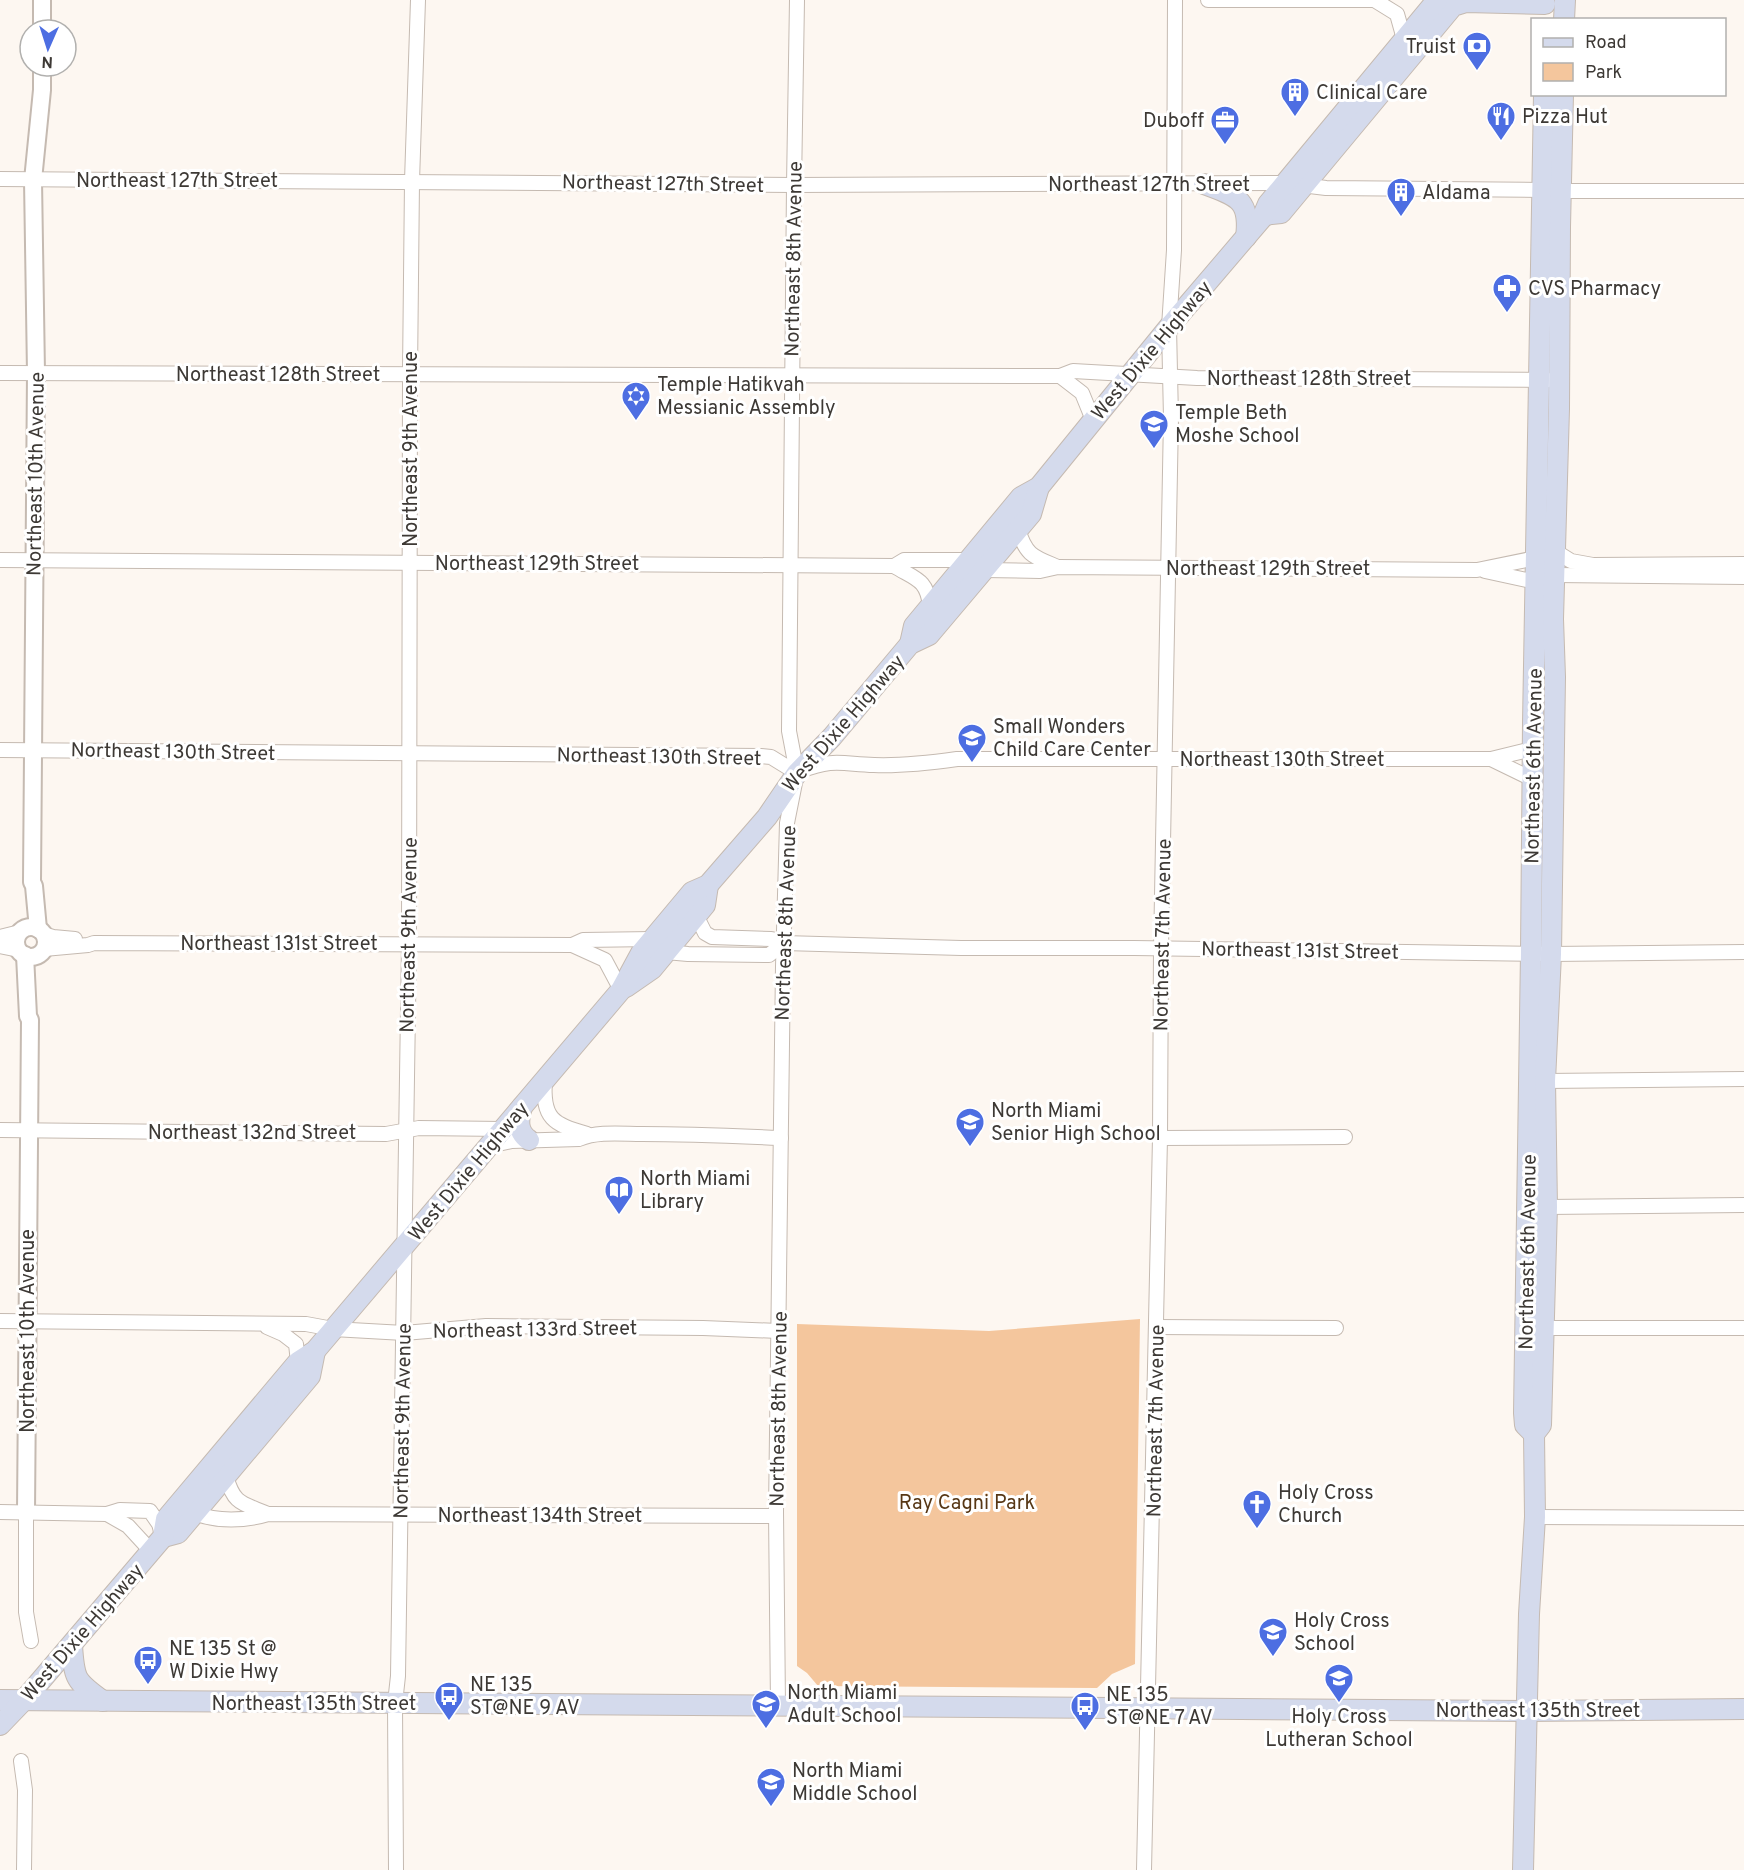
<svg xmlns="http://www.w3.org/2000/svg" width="1744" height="1870" font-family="Overpass,sans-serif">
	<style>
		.green { fill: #f4c69d }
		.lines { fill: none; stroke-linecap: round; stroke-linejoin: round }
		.minor-casing { stroke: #c5bab1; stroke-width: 16 }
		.tertiary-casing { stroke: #c5bab1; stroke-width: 20 }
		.secondary-casing { stroke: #c5bab1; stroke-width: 22 }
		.minor { stroke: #fff; stroke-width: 14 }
		.tertiary { stroke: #fff; stroke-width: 16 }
		.secondary { stroke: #d4daec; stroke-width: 20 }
		.labels { text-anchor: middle; stroke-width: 6; stroke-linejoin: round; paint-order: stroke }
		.poi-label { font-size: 20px; fill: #3d3935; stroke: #fff; text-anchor: start }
		.street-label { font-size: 20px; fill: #3d3935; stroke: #fff }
		.park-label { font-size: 20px; fill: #573715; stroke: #fff }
	</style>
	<rect width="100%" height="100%" fill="#fdf7f1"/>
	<!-- green -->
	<polygon class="green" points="1140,1319 1135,1664 1112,1674 1097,1688 818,1686 807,1673 797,1666 797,1324 989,1331"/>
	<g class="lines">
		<!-- minor casing -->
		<g class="minor-casing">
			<g id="minor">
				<polyline points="1208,0 1379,0"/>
				<polyline points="1376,1 1397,14 1404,39"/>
				<polyline points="0,179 794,185 1285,183 1326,188 1542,190"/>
				<polyline points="1561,191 1744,191"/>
				<polyline points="0,373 1060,376 1073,371 1197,378 1548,380"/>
				<polyline points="1060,376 1082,393 1093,420"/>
				<path d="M1018,529C1026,556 1034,557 1058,567"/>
				<polyline points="1555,551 1571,561 1593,565 1744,564"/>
				<path d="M0,560L894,566C915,579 927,579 930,606"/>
				<polyline points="894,566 904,560 969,560"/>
				<polyline points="984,570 1040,571 1058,567 1477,570 1536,558"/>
				<polyline points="1485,571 1536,582"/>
				<polyline points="1555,575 1744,577"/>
				<polyline points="0,750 761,756 771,757 797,773"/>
				<polyline points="1491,759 1532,779"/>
				<path d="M801,771C833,758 842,764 874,765C902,766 929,763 957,759H1491L1532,749"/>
				<polyline points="696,915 705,933 712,937 771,939 784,943 961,948 1134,948 1551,954 1744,952"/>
				<polyline points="43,934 53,937 75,939"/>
				<polyline points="0,937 20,932"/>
				<polyline points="572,945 583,940 653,939"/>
				<polyline points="0,946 19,950"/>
				<polyline points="44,949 88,945 94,943 572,945 605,960 621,990"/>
				<polyline points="666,952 688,954 769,955 784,943"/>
				<path d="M545,1080C542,1119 553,1124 587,1134"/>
				<polyline points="1545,1081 1744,1079"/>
				<polyline points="0,1130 386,1134 419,1128 503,1129"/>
				<polyline points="1160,1138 1345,1137"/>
				<path d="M489,1146L512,1141L579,1139C598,1131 622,1134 642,1134C689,1134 735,1136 781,1138"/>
				<polyline points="1547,1207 1744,1205"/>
				<polyline points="0,1321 306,1324 333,1329 404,1333 486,1326 703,1328 778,1331"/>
				<polyline points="267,1327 283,1334 296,1344 298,1362"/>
				<polyline points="1157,1327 1336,1328"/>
				<polyline points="1543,1328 1744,1328"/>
				<path d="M226,1476C234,1505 242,1503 268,1514"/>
				<polyline points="0,1512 107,1514 120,1510 150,1511 159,1524 162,1535"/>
				<polyline points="26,1512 26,1612 31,1641"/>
				<path d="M195,1513C217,1522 245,1521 268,1514L776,1516"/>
				<polyline points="107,1514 128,1526 151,1551"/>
				<polyline points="1535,1517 1744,1518"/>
				<polyline points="778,1705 776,1512 783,966 787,823 797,773 789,731 794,185 797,0"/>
				<polyline points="21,1761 25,1790 24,1870"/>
				<polyline points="396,1870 395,1703 398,1676 409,944 410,374 412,181 418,0"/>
				<polyline points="1144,1870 1160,1138 1161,949 1171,418 1169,327 1174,250 1175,0"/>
			</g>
		</g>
		<!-- tertiary casing -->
		<g class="tertiary-casing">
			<g id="tertiary">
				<polyline points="42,0 42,30"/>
				<circle cx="31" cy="942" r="15"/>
				<polyline points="38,929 34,886 32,882 36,373 33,180 42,90 42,66"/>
				<polyline points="25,955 28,1016 30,1020 26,1512"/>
			</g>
		</g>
		<!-- secondary casing -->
		<g class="secondary-casing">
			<g id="secondary">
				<polyline points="1564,20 1565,0"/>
				<path d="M1204,184C1235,196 1251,198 1246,237"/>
				<polyline points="1264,215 1281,213 1453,6 1466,2 1545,4"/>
				<polyline points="910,644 914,626 919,620 1021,497 1039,487 1169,327 1262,218 1268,204 1437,0"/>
				<polyline points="626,987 652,969 705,905 708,885"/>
				<path d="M522,1107C518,1120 517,1132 529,1140"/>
				<polyline points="1534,1434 1525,1425 1524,1413 1531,953 1533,723 1544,94"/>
				<polyline points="163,1537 178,1533 310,1376 315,1351"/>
				<path d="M72,1645C74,1679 75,1681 103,1701"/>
				<polyline points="0,1700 1527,1711 1744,1709"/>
				<polyline points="0,1725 25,1699 163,1537 166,1519 298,1362 315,1351 621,990 641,953 692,892 708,885 767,817 797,773 832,737 910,644 929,635 1031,514 1039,487"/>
				<polyline points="1523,1870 1529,1614 1535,1517 1534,1434 1541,1425 1547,1207 1545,1081 1551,954 1555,677 1553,619 1559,409 1560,227 1563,94"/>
			</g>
		</g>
		<!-- minor -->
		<use href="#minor" class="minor"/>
		<!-- tertiary -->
		<use href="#tertiary" class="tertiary"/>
		<!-- secondary -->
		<use href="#secondary" class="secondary"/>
	</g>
	<!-- icons -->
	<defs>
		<g id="bank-pin" transform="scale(1.5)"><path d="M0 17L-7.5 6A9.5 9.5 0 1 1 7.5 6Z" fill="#4d6ee2" stroke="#fff"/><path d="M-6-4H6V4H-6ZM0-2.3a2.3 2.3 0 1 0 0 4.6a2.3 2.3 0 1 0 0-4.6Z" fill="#fff"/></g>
		<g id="building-pin" transform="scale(1.5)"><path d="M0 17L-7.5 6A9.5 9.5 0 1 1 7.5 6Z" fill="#4d6ee2" stroke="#fff"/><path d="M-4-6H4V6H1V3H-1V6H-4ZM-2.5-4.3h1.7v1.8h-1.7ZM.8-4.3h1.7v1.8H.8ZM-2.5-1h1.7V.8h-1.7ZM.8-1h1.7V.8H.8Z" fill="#fff"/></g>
		<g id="restaurant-pin" transform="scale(1.5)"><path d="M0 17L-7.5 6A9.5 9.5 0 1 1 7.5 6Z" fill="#4d6ee2" stroke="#fff"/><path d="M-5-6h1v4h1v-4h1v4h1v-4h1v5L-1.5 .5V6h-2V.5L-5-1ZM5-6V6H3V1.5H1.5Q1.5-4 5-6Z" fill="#fff"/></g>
		<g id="office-pin" transform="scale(1.5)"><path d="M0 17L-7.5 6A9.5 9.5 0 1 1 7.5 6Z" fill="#4d6ee2" stroke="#fff"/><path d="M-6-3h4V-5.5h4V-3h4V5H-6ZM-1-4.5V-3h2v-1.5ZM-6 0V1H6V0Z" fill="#fff"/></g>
		<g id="pharmacy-pin" transform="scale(1.5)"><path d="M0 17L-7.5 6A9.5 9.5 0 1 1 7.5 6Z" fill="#4d6ee2" stroke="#fff"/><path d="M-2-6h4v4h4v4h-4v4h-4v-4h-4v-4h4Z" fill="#fff"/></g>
		<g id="synagogue-pin" transform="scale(1.5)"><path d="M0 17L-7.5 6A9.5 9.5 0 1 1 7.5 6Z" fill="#4d6ee2" stroke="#fff"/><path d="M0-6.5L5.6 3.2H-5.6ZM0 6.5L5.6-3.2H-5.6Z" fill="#fff"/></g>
		<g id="school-pin" transform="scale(1.5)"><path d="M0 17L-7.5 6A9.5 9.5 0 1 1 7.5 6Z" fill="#4d6ee2" stroke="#fff"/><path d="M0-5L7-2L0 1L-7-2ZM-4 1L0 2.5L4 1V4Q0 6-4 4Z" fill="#fff"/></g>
		<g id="library-pin" transform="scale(1.5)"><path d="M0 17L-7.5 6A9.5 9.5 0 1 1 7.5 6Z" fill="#4d6ee2" stroke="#fff"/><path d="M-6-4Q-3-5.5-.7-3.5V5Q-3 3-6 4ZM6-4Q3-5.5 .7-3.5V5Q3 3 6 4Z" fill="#fff"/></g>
		<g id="church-pin" transform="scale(1.5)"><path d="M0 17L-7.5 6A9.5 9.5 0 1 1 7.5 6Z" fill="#4d6ee2" stroke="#fff"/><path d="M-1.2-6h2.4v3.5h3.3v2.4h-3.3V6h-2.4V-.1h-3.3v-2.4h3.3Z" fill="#fff"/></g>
		<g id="bus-pin" transform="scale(1.5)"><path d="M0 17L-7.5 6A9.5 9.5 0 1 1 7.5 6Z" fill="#4d6ee2" stroke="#fff"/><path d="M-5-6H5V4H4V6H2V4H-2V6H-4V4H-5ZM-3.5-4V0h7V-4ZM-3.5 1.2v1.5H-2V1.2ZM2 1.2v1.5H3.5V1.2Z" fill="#fff"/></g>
	</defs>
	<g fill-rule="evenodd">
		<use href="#bank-pin" x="1477" y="46"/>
		<use href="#building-pin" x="1295" y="92"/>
		<use href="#restaurant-pin" x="1501" y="116"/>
		<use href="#office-pin" x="1225" y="120"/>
		<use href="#building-pin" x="1401" y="192"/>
		<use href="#pharmacy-pin" x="1507" y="288"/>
		<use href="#synagogue-pin" x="636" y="396"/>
		<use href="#school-pin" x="1154" y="424"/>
		<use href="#school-pin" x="972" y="738"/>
		<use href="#school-pin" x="970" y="1122"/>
		<use href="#library-pin" x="619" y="1190"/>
		<use href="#church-pin" x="1257" y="1504"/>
		<use href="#school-pin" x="1273" y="1632"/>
		<use href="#bus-pin" x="148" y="1660"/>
		<use href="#school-pin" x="1339" y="1678"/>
		<use href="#bus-pin" x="449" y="1696"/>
		<use href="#school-pin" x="766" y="1704"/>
		<use href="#bus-pin" x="1085" y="1706"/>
		<use href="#school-pin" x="771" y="1782"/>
	</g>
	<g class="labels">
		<!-- poi labels -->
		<g class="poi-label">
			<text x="1456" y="53" text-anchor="end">Truist</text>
			<text x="1316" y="99">Clinical Care</text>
			<text x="1522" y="123">Pizza Hut</text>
			<text x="1204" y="127" text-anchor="end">Duboff</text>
			<text x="1422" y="199">Aldama</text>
			<text x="1528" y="295">CVS Pharmacy</text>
			<text x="657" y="391">Temple Hatikvah<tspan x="657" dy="23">Messianic Assembly</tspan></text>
			<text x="1175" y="419">Temple Beth<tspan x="1175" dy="23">Moshe School</tspan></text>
			<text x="993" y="733">Small Wonders<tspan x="993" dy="23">Child Care Center</tspan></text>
			<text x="991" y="1117">North Miami<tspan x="991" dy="23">Senior High School</tspan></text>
			<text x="640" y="1185">North Miami<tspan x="640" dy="23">Library</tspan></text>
			<text x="1278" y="1499">Holy Cross<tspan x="1278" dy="23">Church</tspan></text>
			<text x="1294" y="1627">Holy Cross<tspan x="1294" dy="23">School</tspan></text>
			<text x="169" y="1655">NE 135 St @<tspan x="169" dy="23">W Dixie Hwy</tspan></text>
			<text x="470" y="1691">NE 135<tspan x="470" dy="23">ST@NE 9 AV</tspan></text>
			<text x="787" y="1699">North Miami<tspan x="787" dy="23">Adult School</tspan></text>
			<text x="1106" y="1701">NE 135<tspan x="1106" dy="23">ST@NE 7 AV</tspan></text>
			<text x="1339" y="1723" text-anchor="middle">Holy Cross<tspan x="1339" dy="23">Lutheran School</tspan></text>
			<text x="792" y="1777">North Miami<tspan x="792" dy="23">Middle School</tspan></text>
		</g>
		<!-- street labels -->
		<g class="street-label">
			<text x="177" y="187">Northeast 127th Street</text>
			<text transform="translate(663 183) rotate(1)" y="7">Northeast 127th Street</text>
			<text x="1149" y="191">Northeast 127th Street</text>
			<text transform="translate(793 259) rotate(-89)" y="7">Northeast 8th Avenue</text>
			<text transform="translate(1151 350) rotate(-50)" y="7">West Dixie Highway</text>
			<text x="278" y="381">Northeast 128th Street</text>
			<text x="1309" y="385">Northeast 128th Street</text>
			<text transform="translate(410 449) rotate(-90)" y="7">Northeast 9th Avenue</text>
			<text transform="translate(35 474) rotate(-89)" y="7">Northeast 10th Avenue</text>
			<text x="537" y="570">Northeast 129th Street</text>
			<text x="1268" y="575">Northeast 129th Street</text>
			<text transform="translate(843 723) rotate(-49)" y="7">West Dixie Highway</text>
			<text transform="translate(173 751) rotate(1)" y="7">Northeast 130th Street</text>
			<text transform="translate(659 756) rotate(1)" y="7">Northeast 130th Street</text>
			<text x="1282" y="766">Northeast 130th Street</text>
			<text transform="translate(1533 766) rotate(-89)" y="7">Northeast 6th Avenue</text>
			<text transform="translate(785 923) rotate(-88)" y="7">Northeast 8th Avenue</text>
			<text transform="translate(408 935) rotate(-89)" y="7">Northeast 9th Avenue</text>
			<text transform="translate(1162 935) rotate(-89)" y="7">Northeast 7th Avenue</text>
			<text x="279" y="950">Northeast 131st Street</text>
			<text transform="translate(1300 950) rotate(1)" y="7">Northeast 131st Street</text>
			<text x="252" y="1139">Northeast 132nd Street</text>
			<text transform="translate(468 1171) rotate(-50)" y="7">West Dixie Highway</text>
			<text transform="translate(1527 1252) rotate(-89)" y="7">Northeast 6th Avenue</text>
			<text transform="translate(535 1329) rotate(-1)" y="7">Northeast 133rd Street</text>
			<text transform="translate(27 1331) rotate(-90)" y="7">Northeast 10th Avenue</text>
			<text transform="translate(778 1409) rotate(-89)" y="7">Northeast 8th Avenue</text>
			<text transform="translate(402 1421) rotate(-89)" y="7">Northeast 9th Avenue</text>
			<text transform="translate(1155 1421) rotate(-89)" y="7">Northeast 7th Avenue</text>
			<text x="540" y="1522">Northeast 134th Street</text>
			<text transform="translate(82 1632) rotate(-49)" y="7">West Dixie Highway</text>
			<text x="314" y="1710">Northeast 135th Street</text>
			<text x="1538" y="1717">Northeast 135th Street</text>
		</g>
		<!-- park labels -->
		<g class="park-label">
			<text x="967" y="1509">Ray Cagni Park</text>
		</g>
	</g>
	<!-- legend -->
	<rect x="1531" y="18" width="195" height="78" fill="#ffffff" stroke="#b1b0ae" stroke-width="1.5"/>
	<rect x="1543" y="38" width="30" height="9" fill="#d4daec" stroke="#b1b0ae" stroke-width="1.5"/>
	<text x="1585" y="48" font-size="18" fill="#3d3935">Road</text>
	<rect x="1543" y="63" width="30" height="18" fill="#f4c69d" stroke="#b1b0ae" stroke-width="1.5"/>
	<text x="1585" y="78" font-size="18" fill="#3d3935">Park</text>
	<!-- north arrow -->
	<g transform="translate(48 48) rotate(183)"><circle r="28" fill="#ffffff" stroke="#b1b0ae" stroke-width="1.5"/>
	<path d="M0-4.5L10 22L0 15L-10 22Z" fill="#4d6ee2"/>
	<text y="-9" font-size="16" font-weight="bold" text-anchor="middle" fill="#3d3935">N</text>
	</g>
</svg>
